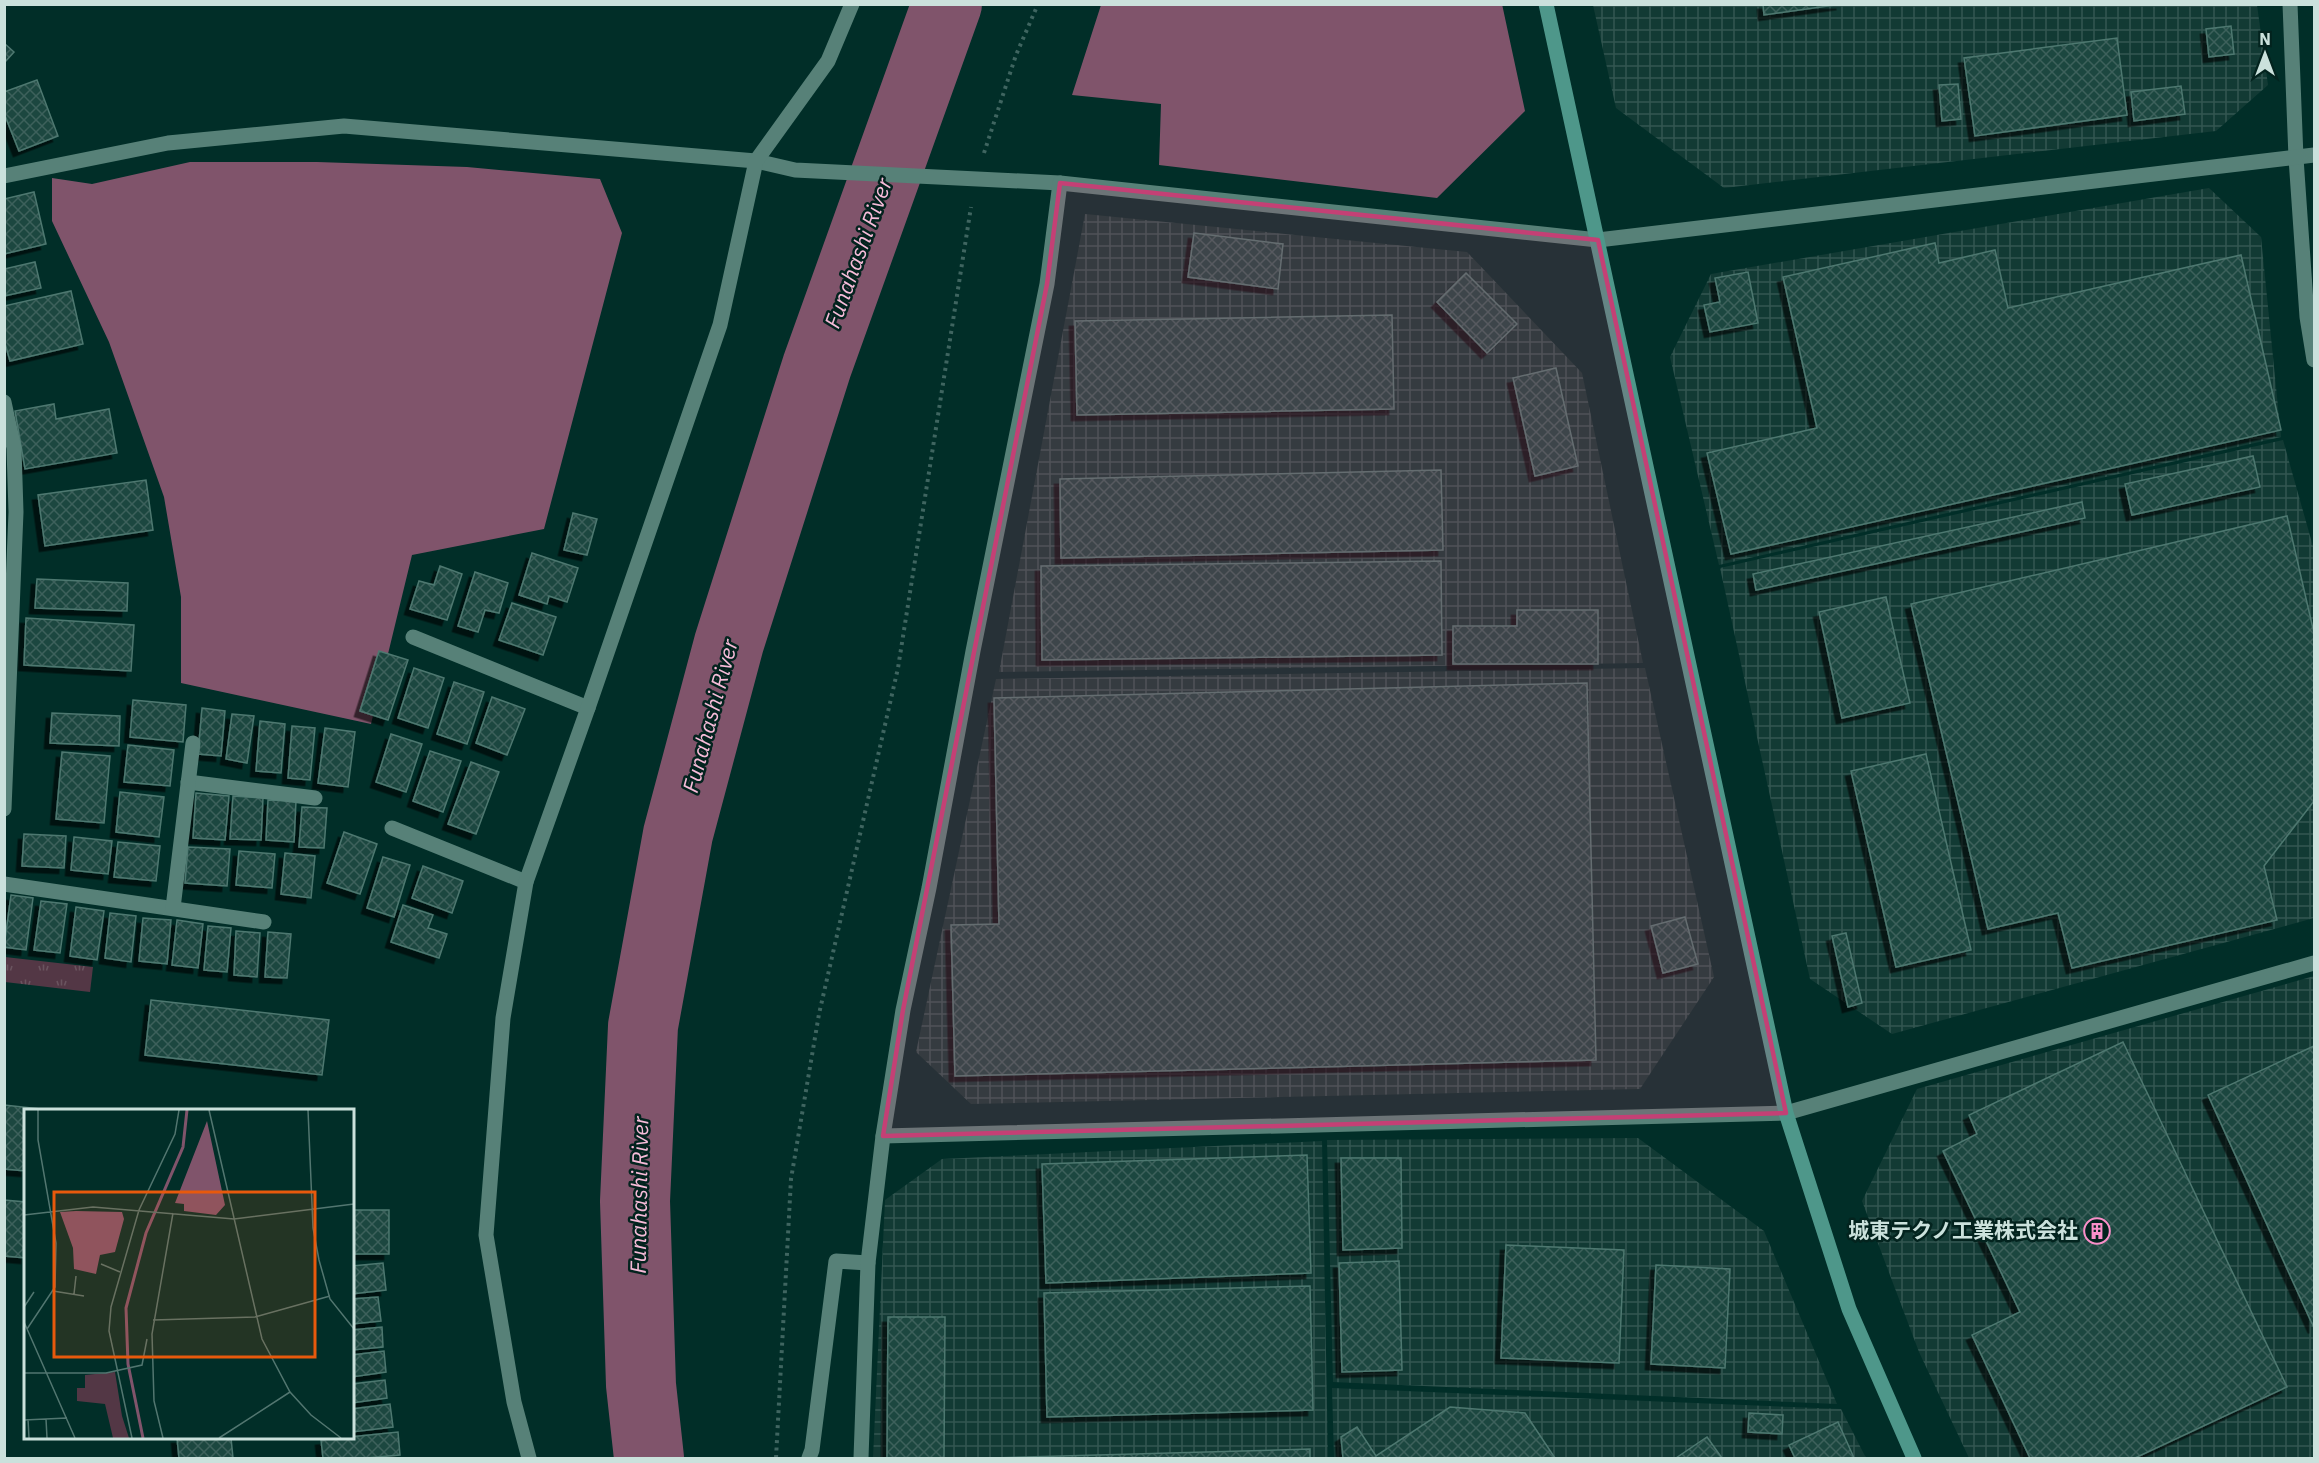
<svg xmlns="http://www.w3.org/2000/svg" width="2319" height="1463" font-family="'IBM Plex Sans','Noto Sans JP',sans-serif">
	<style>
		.industrial { fill: url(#industrial-grid) }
		.grass { fill: url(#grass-tufts) }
		.water { fill: #80546b }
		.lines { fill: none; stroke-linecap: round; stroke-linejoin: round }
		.river { stroke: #80546b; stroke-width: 70 }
		.building { fill: url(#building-cross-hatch); stroke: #4e7870; stroke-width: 1.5; filter: url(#shadow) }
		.path { stroke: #3f6560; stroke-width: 4; stroke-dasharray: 3 4.5; stroke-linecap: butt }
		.lane { stroke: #578178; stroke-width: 15 }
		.street { stroke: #578178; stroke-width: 15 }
		.secondary { stroke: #4e978a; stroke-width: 15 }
		.marked { fill: #c44075; fill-opacity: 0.2; stroke: #c44075; stroke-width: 4.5; stroke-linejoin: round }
		.labels { text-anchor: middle; stroke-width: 5; stroke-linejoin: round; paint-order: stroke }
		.poi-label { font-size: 21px; font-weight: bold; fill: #cbe1dc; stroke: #03231e; text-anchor: end }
		.water-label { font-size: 22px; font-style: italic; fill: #f7bcd9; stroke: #03231e }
		.inset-river { fill: none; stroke: #80546b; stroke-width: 3 }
		.inset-road { fill: none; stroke: #527670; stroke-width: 1.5 }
		.view { fill: #e8590c; fill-opacity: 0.15; stroke: #e8590c; stroke-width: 3 }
		.inset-edge { fill: none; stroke: #cbe1dc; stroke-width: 3 }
	</style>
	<defs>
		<pattern id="industrial-grid" width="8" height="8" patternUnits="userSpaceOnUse" patternTransform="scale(1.5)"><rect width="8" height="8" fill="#123a34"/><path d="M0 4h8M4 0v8" fill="none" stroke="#335651"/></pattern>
		<pattern id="grass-tufts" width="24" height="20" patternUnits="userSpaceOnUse" patternTransform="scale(1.5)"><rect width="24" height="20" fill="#533745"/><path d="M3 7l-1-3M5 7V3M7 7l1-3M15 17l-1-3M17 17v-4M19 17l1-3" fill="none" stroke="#6a545f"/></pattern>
		<pattern id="building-cross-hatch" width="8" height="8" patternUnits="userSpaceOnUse" patternTransform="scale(1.5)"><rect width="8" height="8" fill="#1d4740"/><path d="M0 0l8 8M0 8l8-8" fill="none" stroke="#3c615b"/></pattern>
		<filter id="shadow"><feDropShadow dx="-5.5" dy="5.5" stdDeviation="0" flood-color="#0009"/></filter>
	</defs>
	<rect width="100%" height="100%" fill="#012e28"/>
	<!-- industrial -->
	<g class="industrial">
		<polygon points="1593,5 2257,5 2268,85 2216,131 1724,188 1616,108"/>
		<polygon points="2209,188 2261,237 2281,437 1719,565 1670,357 1711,274"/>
		<polygon points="1085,214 1467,252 1582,373 1643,663 999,672"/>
		<polygon points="2283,440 2314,550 2314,918 1892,1034 1810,979 1720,568"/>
		<polygon points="1645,668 1714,977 1640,1089 971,1104 916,1052 996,679"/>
		<polygon points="2314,976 2314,1455 2311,1458 1969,1458 1919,1352 1862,1201 1917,1089"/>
		<polygon points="1638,1138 1764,1231 1837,1404 1333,1382 1327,1140"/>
		<polygon points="1322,1141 1328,1458 873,1458 885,1200 942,1159"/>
		<polygon points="1332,1388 1841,1409 1866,1458 1334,1458"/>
	</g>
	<!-- grass -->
	<polygon class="grass" points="5,957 93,967 90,992 5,982"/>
	<!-- water -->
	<g class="water">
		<polygon points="1502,4 1525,111 1437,198 1159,165 1161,104 1072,95 1101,5"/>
		<polygon points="190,162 317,162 467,167 600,179 622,233 544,529 412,555 371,724 181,683 181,597 164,497 109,342 52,221 52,178 92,184"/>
	</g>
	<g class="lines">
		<!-- river -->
		<polyline class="river" points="649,1458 641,1385 635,1201 643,1026 678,834 729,643 817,366 947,4"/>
	</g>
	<!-- building -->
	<g class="building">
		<polygon points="1763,4 1842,4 1764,15"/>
		<polygon points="2231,26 2234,54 2209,57 2206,29"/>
		<polygon points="2117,38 2127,115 1975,136 1964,58"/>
		<polygon points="4,43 14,52 4,63"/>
		<polygon points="37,80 58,136 19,151 4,113 4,92"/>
		<polygon points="1958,84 1961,119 1942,121 1939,85"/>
		<polygon points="2181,86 2185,114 2134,121 2131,92"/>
		<polygon points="34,192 46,244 4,254 4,199"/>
		<polygon points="1194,233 1283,244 1278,289 1188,277"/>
		<polygon points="1935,243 1939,263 1995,250 2008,308 2241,255 2281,430 1731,554 1707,453 1817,428 1783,277"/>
		<polygon points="35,262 41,288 4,296 4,269"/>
		<polygon points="1748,272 1758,323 1710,332 1704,305 1720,302 1715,278"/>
		<polygon points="1466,273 1517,324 1487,353 1437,302"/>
		<polygon points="71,291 83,344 10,361 4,340 4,306"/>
		<polygon points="1392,315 1394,409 1077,415 1075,321"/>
		<polygon points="1556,368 1578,466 1535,476 1513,378"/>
		<polygon points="54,404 56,419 109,409 117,453 25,469 15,411"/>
		<polygon points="2253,456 2260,487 2132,515 2125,484"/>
		<polygon points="1441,470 1443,550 1061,558 1060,479"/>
		<polygon points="146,480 153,530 45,546 38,495"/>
		<polygon points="2082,502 2085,518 1756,590 1753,574"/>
		<polygon points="573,513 597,519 587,555 564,550"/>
		<polygon points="2287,516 2314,633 2314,801 2264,866 2277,920 2072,968 2058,913 1988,929 1911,604"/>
		<polygon points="532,553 578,568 567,602 549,596 547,604 519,595"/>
		<polygon points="1441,561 1442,655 1042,660 1041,566"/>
		<polygon points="440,566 462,574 447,620 410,609 419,581 434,585"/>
		<polygon points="475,572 508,583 499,613 485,610 478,632 458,626"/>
		<polygon points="37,579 128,583 127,611 35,608"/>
		<polygon points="1886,597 1910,703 1842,718 1819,612"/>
		<polygon points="512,603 556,617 543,655 499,640"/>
		<polygon points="1517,610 1598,610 1598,664 1453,664 1453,626 1517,626"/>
		<polygon points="26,618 134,625 131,671 24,665"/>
		<polygon points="379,651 408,660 388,720 360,711"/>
		<polygon points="414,668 444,678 428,728 398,718"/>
		<polygon points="454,682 484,692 467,744 437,734"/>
		<polygon points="1587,683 1596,1060 955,1076 951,925 999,924 994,698"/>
		<polygon points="492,697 525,709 507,755 476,743"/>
		<polygon points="133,700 186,705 183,742 130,737"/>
		<polygon points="202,708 225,711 221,756 198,754"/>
		<polygon points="52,713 120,716 119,746 50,743"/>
		<polygon points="232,714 254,716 247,763 226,759"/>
		<polygon points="260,721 285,724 281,773 256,771"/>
		<polygon points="292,726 315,728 310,780 288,778"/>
		<polygon points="325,728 355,732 348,787 318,783"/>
		<polygon points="391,734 422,744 406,792 376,782"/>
		<polygon points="128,745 174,750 170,786 124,782"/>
		<polygon points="430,751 461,761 443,812 413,801"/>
		<polygon points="62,752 110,756 104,823 56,819"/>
		<polygon points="1926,754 1971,950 1896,967 1851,771"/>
		<polygon points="471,762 499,772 476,834 448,824"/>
		<polygon points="120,792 164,797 159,837 116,832"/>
		<polygon points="196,793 229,796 225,840 193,838"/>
		<polygon points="233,796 263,798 261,840 230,839"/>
		<polygon points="268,800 296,801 294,842 266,840"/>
		<polygon points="302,807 327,808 324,848 299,847"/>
		<polygon points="344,832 377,844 360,894 327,883"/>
		<polygon points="24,834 66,836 64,868 22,866"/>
		<polygon points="74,837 112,841 108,874 71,870"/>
		<polygon points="118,842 160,846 156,881 114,877"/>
		<polygon points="188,847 230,849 227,886 185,883"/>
		<polygon points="239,851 275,854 272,888 236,885"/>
		<polygon points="285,853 315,856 311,898 281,894"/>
		<polygon points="383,857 410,865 394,917 367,908"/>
		<polygon points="423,866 463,881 452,913 412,898"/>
		<polygon points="11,895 33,898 26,950 4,947"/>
		<polygon points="41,901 67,904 60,953 34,950"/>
		<polygon points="403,905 433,915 428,928 447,934 439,958 391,942"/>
		<polygon points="76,907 104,911 97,960 70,956"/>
		<polygon points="110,913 136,916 131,962 105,958"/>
		<polygon points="1685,917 1698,964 1663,973 1651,926"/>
		<polygon points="143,918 171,920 167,964 139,961"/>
		<polygon points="177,920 203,924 198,968 172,965"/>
		<polygon points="208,926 231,928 227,972 204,970"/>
		<polygon points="236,931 260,933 257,977 234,975"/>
		<polygon points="268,932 291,934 287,978 265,977"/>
		<polygon points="1846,933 1862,1003 1848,1007 1832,936"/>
		<polygon points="151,1000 329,1020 322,1075 145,1055"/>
		<polygon points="2123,1042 2287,1387 2135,1458 2030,1458 1972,1335 2020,1312 1943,1151 1977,1134 1969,1115"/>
		<polygon points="2314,1046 2314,1328 2208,1095"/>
		<polygon points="4,1105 50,1110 26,1110 26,1171 4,1169"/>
		<polygon points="1307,1155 1311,1273 1046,1283 1042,1164"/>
		<polygon points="1341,1158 1401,1158 1402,1248 1343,1250"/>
		<polygon points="4,1200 26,1202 26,1258 4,1256"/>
		<rect x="352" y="1210" width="37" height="44"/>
		<polygon points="1506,1245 1624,1250 1619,1363 1501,1358"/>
		<polygon points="1399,1261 1402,1370 1342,1372 1339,1263"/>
		<polygon points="383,1263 386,1290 352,1294 352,1266"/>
		<polygon points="1656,1265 1730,1269 1725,1368 1651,1364"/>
		<polygon points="1310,1286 1313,1410 1047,1417 1044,1293"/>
		<polygon points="378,1297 381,1321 352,1324 352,1299"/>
		<polygon points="888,1317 945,1317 944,1458 887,1458"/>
		<polygon points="382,1327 383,1347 352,1350 352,1330"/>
		<polygon points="384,1351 386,1372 352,1377 352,1355"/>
		<polygon points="385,1380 387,1398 352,1403 352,1384"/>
		<polygon points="390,1404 393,1427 352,1432 352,1409"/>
		<polygon points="1450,1407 1525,1413 1555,1458 1343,1458 1341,1437 1357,1427 1376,1456"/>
		<polygon points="1749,1413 1783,1415 1782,1434 1748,1432"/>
		<polygon points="1838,1422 1854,1458 1795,1458 1789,1445"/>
		<polygon points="398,1432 400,1455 366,1458 323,1458 321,1440"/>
		<polygon points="1707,1437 1722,1458 1676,1458"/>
		<polygon points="177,1438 231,1438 233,1458 179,1458"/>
		<polygon points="1310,1449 1310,1458 993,1458"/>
	</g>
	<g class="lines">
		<!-- path -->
		<g class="path">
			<polyline points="984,153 1016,55 1038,4"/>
			<polyline points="776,1458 791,1179 819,1014 898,668 971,207"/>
		</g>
		<!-- lane -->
		<g class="lane">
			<polyline points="413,637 588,708"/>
			<polyline points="188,782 315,798"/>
			<polyline points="392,828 526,882"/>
			<polyline points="4,884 264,922"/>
			<polyline points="173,908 193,743"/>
		</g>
		<!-- street -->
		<g class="street">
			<polyline points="2290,4 2296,158 2307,317 2314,360"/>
			<polyline points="4,176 168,143 344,126 756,161 795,170 1060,183 1598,240 2314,155"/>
			<polyline points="4,402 14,448 16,512 4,809"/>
			<polyline points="883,1136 1786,1113 2314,963"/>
			<polyline points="529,1458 514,1402 486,1235 503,1018 526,882 588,708 720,325 756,161 828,61 852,4"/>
			<polyline points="809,1458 812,1450 836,1261 868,1263"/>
			<polyline points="861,1458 868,1263 883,1136 903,1010 929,888 973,651 1047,284 1060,183"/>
		</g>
		<!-- secondary -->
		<polyline class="secondary" points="1546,4 1786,1113 1849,1309 1914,1458"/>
	</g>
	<!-- marked area -->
	<path class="marked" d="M1060,183L1598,240L1786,1113L883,1136L903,1010L1047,284Z"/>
	<!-- icons -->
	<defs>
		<g id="building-ring" transform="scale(1.35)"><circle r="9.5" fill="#03231e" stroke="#f98fc9" stroke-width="1.5"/><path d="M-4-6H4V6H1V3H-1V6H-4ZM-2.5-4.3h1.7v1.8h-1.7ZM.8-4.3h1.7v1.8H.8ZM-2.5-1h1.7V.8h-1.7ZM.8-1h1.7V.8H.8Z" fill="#f98fc9"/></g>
	</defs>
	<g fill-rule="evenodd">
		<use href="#building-ring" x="2097" y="1231"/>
	</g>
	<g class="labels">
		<!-- poi labels -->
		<g class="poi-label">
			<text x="2078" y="1238">城東テクノ工業株式会社</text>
		</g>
		<!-- water labels -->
		<g class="water-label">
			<text transform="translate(858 253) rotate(-70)" y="8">Funahashi River</text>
			<text transform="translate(710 716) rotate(-75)" y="8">Funahashi River</text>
			<text transform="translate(639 1195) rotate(-89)" y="8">Funahashi River</text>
		</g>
	</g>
	<!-- overview -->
	<g transform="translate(24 1109)">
		<rect width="330" height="330" fill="#012e28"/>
		<path d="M91,263L98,307L105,329H89L81,295L53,292V279H61V266Z" fill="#533745"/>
		<path d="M183,12L201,96L192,106L160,102V95L151,94ZM52,102L98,103L100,110L91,143L76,146L72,165L50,160L49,139L36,103Z" fill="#80546b"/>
		<path class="inset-river" d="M119,329L104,255L102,199L122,124L159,38L163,1"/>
		<path class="inset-road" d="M185,1L238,230L266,283L287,306L317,329M284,1L289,119L295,151L306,190L330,220M0,106L69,98L210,110L330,95M77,155L96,163M29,182L60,187M50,185L52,167M0,198L10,183M129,211L231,208L306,187M0,213L51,329M3,220L31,178L32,134L14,31V1M0,264H82L118,256L123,230M4,310L5,329M22,310L23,329M0,311L43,309M108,329L85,222L87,198L115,101L151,25L155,1M139,329L130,292L128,225L149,104M195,329L266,283"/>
		<path class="view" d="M30,83H291V248H30Z"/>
		<rect width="330" height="330" class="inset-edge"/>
	</g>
	<!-- border -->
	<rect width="2319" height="1463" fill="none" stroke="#cbe1dc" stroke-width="12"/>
	<!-- north arrow -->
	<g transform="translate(2265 54)" stroke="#03231e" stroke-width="4.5" paint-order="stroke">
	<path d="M0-4.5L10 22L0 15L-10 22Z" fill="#cbe1dc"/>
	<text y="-9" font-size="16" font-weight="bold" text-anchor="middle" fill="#cbe1dc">N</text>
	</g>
</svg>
